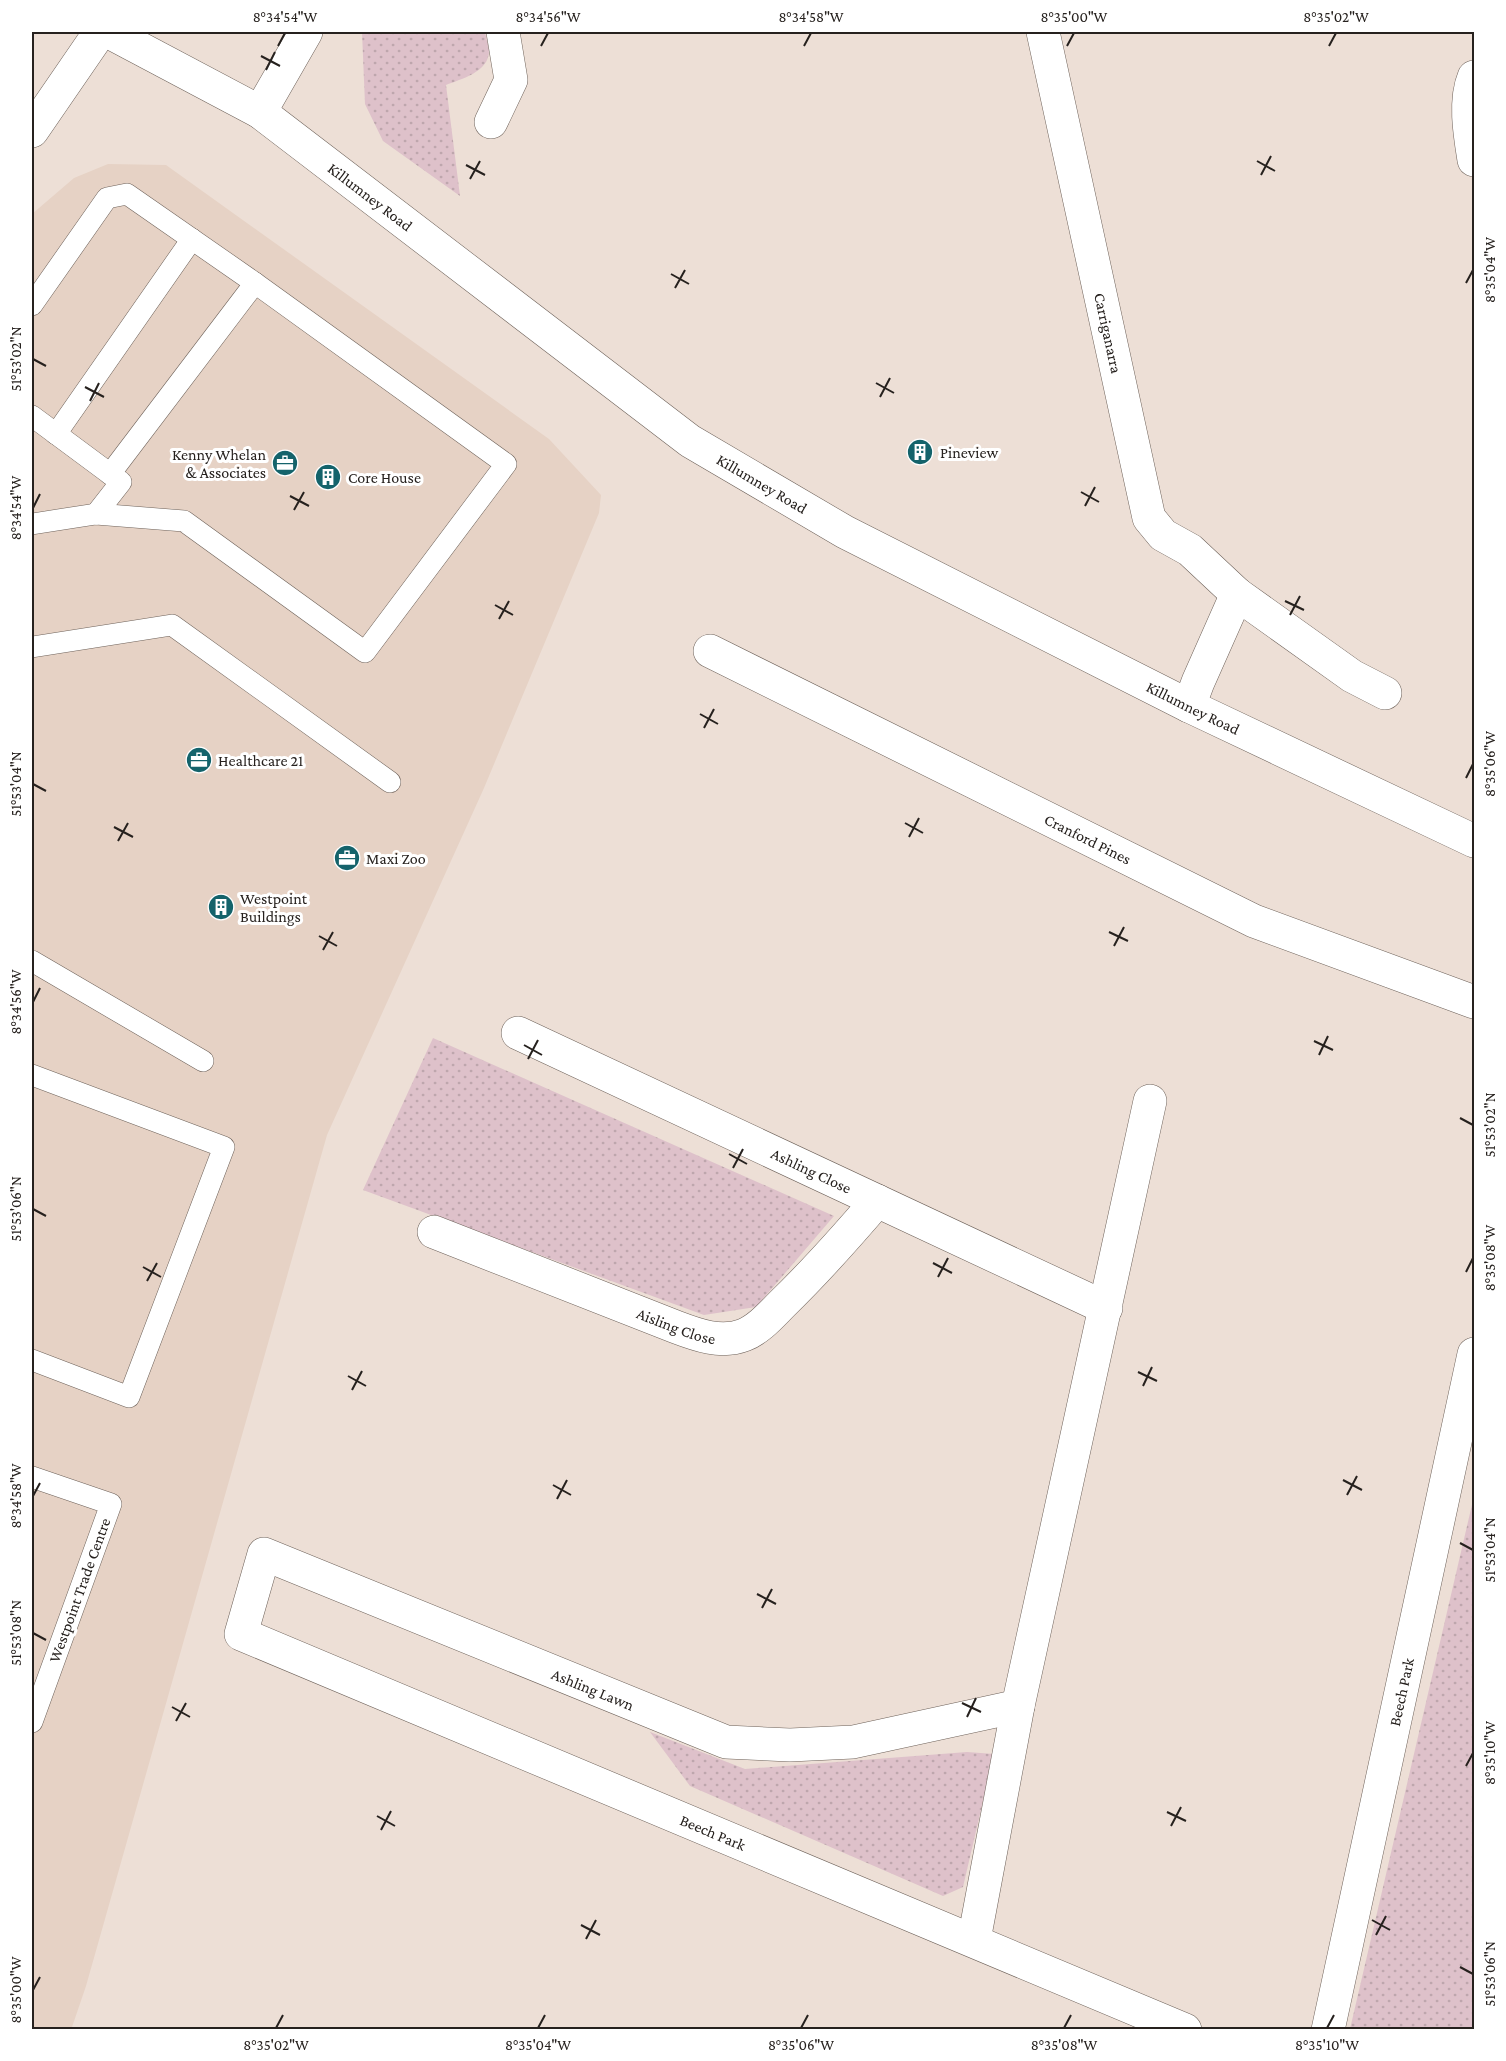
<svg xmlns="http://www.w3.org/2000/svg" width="1506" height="2061" font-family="'Crimson Pro',serif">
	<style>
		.built { fill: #e6d2c5 }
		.grass { fill: url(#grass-dots) }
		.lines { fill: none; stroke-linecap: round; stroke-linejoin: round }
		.lane-casing { stroke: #6e625a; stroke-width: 22 }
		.street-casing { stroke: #6e625a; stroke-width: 34 }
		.secondary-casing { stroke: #6e625a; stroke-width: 34 }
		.lane { stroke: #fff; stroke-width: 21 }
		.street { stroke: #fff; stroke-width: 33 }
		.secondary { stroke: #fff; stroke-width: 33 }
		.ticks { fill: none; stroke: #26211e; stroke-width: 2 }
		.labels { text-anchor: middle; stroke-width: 6; stroke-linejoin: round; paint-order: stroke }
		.street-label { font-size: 16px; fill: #26211e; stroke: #fff }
		.poi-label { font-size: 16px; fill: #26211e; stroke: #fff; text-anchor: start }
		.neatline { fill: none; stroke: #26211e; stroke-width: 2 }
		.ticks-label { font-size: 15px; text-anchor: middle; fill: #26211e }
	</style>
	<defs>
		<pattern id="grass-dots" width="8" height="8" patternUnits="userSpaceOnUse" patternTransform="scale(1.5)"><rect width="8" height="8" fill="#dec1ca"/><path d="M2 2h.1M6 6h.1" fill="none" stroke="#bea6ad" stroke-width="1.8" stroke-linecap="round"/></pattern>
	</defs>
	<rect width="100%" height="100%" fill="#eddfd6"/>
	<!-- built -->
	<polygon class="built" points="108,164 166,165 549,439 601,495 599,513 484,788 327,1135 86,1986 71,2030 32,2029 32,214 74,178"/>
	<!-- grass -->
	<g class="grass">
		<path d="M362,32H485C486,38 489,45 489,51C489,72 461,79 446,85L460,196L383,141L365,104Z"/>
		<polygon points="433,1038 834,1216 756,1307 704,1315 363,1190"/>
		<polygon points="1474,1496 1474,2029 1350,2029"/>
		<polygon points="650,1732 745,1769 967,1752 994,1754 963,1887 943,1896 690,1786"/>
	</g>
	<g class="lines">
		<!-- lane casing -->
		<g class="lane-casing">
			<g id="lane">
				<polyline points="32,305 107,198 127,194 255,283 506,464 365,652 184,521 96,514 32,524"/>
				<polyline points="32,416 121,482 96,514"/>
				<polyline points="56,434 192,239"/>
				<polyline points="110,474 255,283"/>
				<polyline points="32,647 172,625 390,782"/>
				<polyline points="32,961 203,1061"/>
				<polyline points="32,1075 224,1147 129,1397 32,1360"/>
				<polyline points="32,1477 111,1504 32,1722"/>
			</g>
		</g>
		<!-- street casing -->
		<g class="street-casing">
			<g id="street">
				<path id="s1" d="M1043,32L1149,518L1163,535L1190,550L1237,594L1352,676L1385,693"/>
				<path d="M1474,77C1464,101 1470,135 1474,160"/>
				<polyline points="260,112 306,32"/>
				<polyline points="491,122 511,80 503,32"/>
				<path id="s2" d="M710,651L1254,921L1474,1002"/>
				<polyline points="1189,706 1198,682 1237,594"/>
				<path id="s3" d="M518,1033L1106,1308"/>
				<path id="s4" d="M434,1232L676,1327C697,1335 721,1344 744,1335C759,1329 771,1315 783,1303C816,1271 847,1236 877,1201"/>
				<path id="s5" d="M1018,1706L853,1742L790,1745L726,1742L264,1554L241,1634L1185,2030"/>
				<polyline points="974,1940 1018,1706 1150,1101"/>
				<path id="s6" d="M1328,2030L1474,1354"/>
			</g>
		</g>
		<!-- secondary casing -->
		<g class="secondary-casing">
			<g id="secondary">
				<path id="s7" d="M109,32L260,112L690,441L845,532L1189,706L1474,841"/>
				<polyline points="32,131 100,32"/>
			</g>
		</g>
		<!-- lane -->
		<use href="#lane" class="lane"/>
		<!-- street -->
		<use href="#street" class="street"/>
		<!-- secondary -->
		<use href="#secondary" class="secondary"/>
	</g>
	<!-- ticks -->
	<path class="ticks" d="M278,46L285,33M541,46L548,33M804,46L811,33M1067,46L1074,33M1329,46L1336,33M261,56L280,66M266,70L275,52M1257,161L1275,171M466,165L485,175M1261,175L1271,156M470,179L480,161M671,274L689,284M1466,283L1473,270M675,288L685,270M33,359L46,366M876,383L894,393M85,387L104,397M880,397L890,378M90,401L99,383M1081,492L1099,502M290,496L309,506M1085,506L1095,487M33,508L40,494M294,510L304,492M1285,601L1304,610M495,605L513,615M1290,615L1300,596M499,619L509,601M700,714L718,724M704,728L714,709M1466,778L1473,764M33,784L46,791M905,823L923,833M114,827L133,837M909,837L919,818M118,841L128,823M1109,932L1128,941M319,936L337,946M1114,946L1124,927M323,950L333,932M33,1002L40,988M1314,1041L1333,1050M524,1045L542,1055M1319,1055L1328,1036M528,1059L538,1040M1460,1118L1473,1125M729,1154L747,1164M733,1168L743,1149M33,1209L46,1216M933,1263L952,1273M143,1267L161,1277M1466,1272L1473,1258M938,1277L948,1258M147,1281L157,1263M1138,1372L1157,1381M348,1376L366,1386M1143,1386L1152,1367M352,1390L362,1371M1343,1480L1362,1490M553,1485L571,1495M1347,1495L1357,1476M33,1496L40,1483M557,1499L567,1480M1460,1543L1473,1550M757,1594L776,1604M762,1608L772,1589M33,1633L46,1640M962,1703L981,1712M172,1707L190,1717M967,1717L976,1698M176,1721L186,1703M1466,1766L1473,1753M1167,1812L1186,1821M377,1816L395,1826M1171,1826L1181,1807M381,1830L391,1811M1372,1920L1390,1930M581,1925L600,1935M1376,1935L1386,1916M586,1939L596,1920M1460,1967L1473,1974M33,1990L40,1977M276,2028L283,2015M538,2028L545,2015M801,2028L808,2015M1064,2028L1071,2015M1327,2028L1334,2015"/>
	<!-- icons -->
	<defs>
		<g id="building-disc" transform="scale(1.35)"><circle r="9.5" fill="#14636b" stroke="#fff"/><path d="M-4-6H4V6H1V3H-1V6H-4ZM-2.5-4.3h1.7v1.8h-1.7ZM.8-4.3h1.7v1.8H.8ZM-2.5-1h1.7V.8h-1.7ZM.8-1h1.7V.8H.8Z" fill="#fff"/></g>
		<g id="office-disc" transform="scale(1.35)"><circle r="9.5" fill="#14636b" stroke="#fff"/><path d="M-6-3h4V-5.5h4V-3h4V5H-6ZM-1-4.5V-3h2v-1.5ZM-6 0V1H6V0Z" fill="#fff"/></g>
	</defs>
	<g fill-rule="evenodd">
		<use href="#building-disc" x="920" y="452"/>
		<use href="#office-disc" x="285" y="463"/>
		<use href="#building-disc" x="328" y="477"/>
		<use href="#office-disc" x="199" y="760"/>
		<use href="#office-disc" x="347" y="858"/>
		<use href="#building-disc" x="221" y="907"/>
	</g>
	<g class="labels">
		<!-- street labels -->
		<g class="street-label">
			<text dy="6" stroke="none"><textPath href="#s7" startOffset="310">Killumney Road</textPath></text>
			<text dy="6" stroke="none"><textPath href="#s1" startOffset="308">Carriganarra</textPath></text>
			<text dy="6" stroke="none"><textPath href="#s7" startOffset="796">Killumney Road</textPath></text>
			<text dy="6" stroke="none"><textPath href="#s7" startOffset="1282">Killumney Road</textPath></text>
			<text dy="6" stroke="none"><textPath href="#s2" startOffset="422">Cranford Pines</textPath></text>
			<text dy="6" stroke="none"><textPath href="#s3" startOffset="324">Ashling Close</textPath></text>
			<text dy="6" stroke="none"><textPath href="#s4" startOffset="260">Aisling Close</textPath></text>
			<text transform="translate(79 1590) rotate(-70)" y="6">Westpoint Trade Centre</text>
			<text transform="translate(593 1689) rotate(22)" y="6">Ashling Lawn</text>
			<text dy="6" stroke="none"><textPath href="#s6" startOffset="346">Beech Park</textPath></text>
			<text dy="6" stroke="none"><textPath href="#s5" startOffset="1390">Beech Park</textPath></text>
		</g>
		<!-- poi labels -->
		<g class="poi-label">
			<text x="940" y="458">Pineview</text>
			<text x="266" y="460" text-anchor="end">Kenny Whelan<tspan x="266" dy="18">&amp; Associates</tspan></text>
			<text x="348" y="483">Core House</text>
			<text x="218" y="766">Healthcare 21</text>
			<text x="366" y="864">Maxi Zoo</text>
			<text x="240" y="904">Westpoint<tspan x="240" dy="18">Buildings</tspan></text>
		</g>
	</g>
	<!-- border -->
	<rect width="1506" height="2061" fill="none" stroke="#ffffff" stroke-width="66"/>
	<rect x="33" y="33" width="1440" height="1995" class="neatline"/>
	<g class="ticks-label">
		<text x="285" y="22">8°34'54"W</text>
		<text x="548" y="22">8°34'56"W</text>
		<text x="811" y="22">8°34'58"W</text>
		<text x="1074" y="22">8°35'00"W</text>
		<text x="1336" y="22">8°35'02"W</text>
		<text transform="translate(1490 270) rotate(-90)" y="5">8°35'04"W</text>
		<text transform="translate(16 359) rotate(-90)" y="5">51°53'02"N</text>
		<text transform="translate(16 508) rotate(-90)" y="5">8°34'54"W</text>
		<text transform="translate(1490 764) rotate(-90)" y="5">8°35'06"W</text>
		<text transform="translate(16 784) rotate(-90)" y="5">51°53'04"N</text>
		<text transform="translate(16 1002) rotate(-90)" y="5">8°34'56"W</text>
		<text transform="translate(1490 1125) rotate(-90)" y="5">51°53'02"N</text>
		<text transform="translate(16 1209) rotate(-90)" y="5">51°53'06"N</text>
		<text transform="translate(1490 1258) rotate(-90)" y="5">8°35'08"W</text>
		<text transform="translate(16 1496) rotate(-90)" y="5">8°34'58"W</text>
		<text transform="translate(1490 1550) rotate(-90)" y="5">51°53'04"N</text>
		<text transform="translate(16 1633) rotate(-90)" y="5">51°53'08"N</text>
		<text transform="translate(1490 1753) rotate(-90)" y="5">8°35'10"W</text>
		<text transform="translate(1490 1974) rotate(-90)" y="5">51°53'06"N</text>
		<text transform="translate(16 1990) rotate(-90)" y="5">8°35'00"W</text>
		<text x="276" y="2050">8°35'02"W</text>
		<text x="538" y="2050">8°35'04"W</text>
		<text x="801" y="2050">8°35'06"W</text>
		<text x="1064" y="2050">8°35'08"W</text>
		<text x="1327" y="2050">8°35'10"W</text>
	</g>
</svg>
